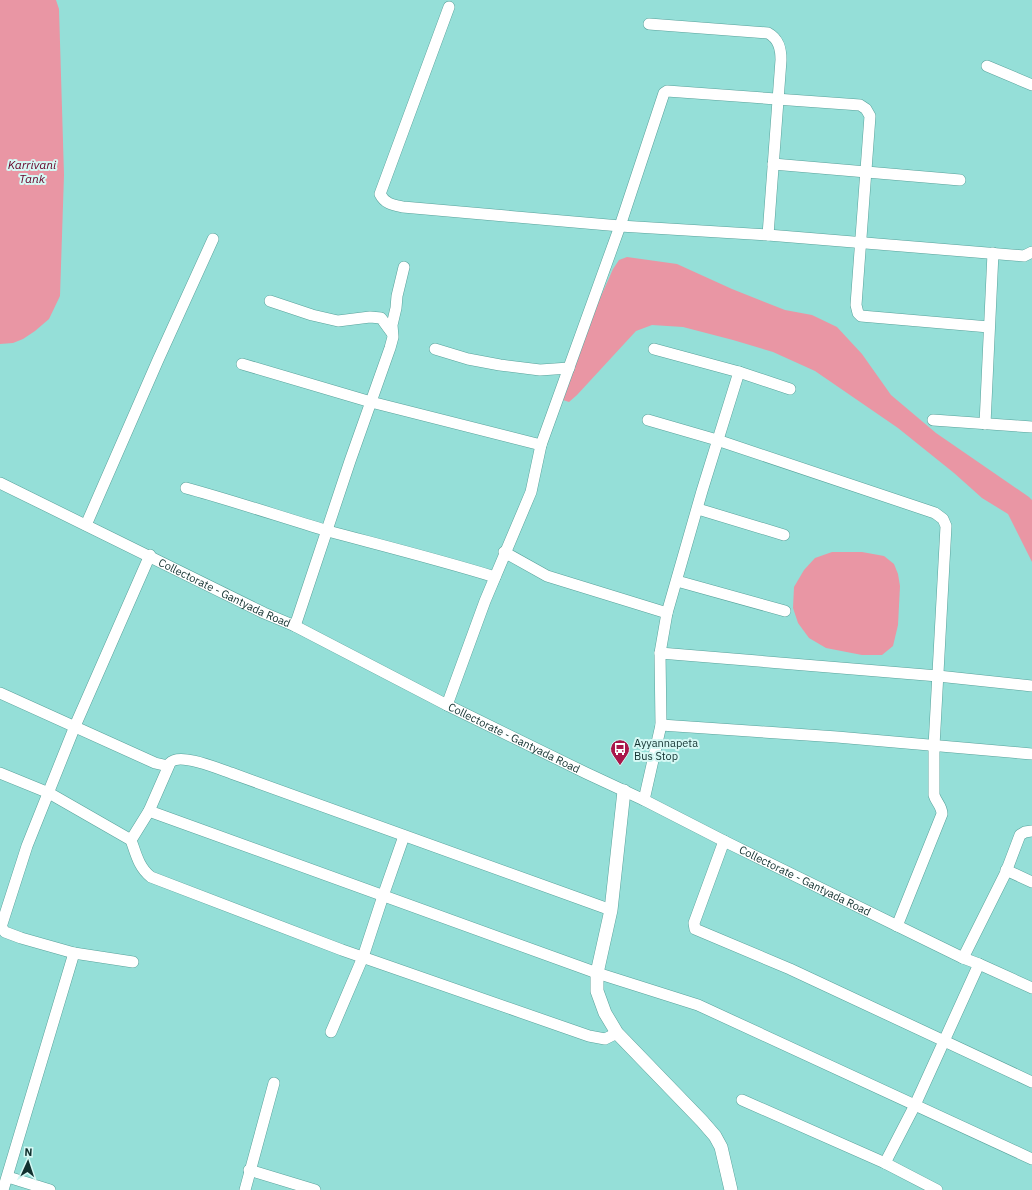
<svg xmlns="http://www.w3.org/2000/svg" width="1032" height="1190" font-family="'IBM Plex Sans',sans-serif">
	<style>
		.water { fill: #e996a4 }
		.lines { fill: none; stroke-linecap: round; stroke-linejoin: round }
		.minor-casing { stroke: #58a29b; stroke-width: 12 }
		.major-casing { stroke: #58a29b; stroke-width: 14 }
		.minor { stroke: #fff; stroke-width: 11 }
		.major { stroke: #fff; stroke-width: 13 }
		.labels { text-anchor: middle; stroke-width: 4; stroke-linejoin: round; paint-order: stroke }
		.street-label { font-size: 11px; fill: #12312f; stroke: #d5f8f4 }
		.poi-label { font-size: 11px; fill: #12312f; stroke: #d5f8f4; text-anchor: start }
		.water-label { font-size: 12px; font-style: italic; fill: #660027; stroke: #d5f8f4 }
	</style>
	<rect width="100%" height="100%" fill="#95dfd8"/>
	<!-- water -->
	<g class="water">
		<polygon points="0,0 56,0 59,9 64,175 60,296 49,319 35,331 23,339 13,343 0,344"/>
		<polygon points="627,257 677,264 732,289 785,310 812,315 837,327 862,354 891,395 936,433 1029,497 1032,500 1032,562 1008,514 982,498 954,473 898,428 815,371 773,352 733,340 683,327 652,325 636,331 577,395 569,402 563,400 590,321 613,269 619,260"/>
		<polygon points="832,552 862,552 884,556 894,564 898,574 900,586 898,625 893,646 882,655 862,655 826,648 809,638 798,623 793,608 794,587 804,570 815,558"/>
	</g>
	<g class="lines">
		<!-- minor casing -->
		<g class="minor-casing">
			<g id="minor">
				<path d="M449,7L380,194C385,204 393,205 403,207L620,226L768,235L1024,256L1032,252"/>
				<path d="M649,24L768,33C779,39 781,49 781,60L768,235"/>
				<polyline points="987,66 1032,85"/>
				<polyline points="773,164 960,180"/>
				<polyline points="270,301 312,315 338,321 370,317 381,318 392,333"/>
				<polyline points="435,349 468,359 500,365 540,370 569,368"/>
				<polyline points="654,349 739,372 790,389"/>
				<polyline points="242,364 371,402 541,445"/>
				<path d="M648,420L717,440L935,513L943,519L946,526L934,746V795C936,802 942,806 942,814L897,926"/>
				<polyline points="933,420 1032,427"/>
				<polyline points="985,424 993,253"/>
				<path id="s1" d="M0,483L264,613L295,626L447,705L586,773L644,800L724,841L963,958L979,964L1032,988"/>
				<path d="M186,488C234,501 281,517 328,531C384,546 440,560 495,577"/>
				<polyline points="698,509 784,535"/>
				<polyline points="86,525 158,360 213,239"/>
				<polyline points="504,552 547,576 667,613"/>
				<polyline points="677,581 785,611"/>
				<polyline points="295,626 350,461 390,348 393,337 392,325 396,308 397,296 404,267"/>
				<polyline points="660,653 938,676 1032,686"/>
				<polyline points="0,693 155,763 168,766"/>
				<polyline points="447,705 485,601 531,492 541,445 620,226 664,93 667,91 860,105 866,109 870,116 856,305 858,313 861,316 989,327"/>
				<polyline points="661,725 837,737 1032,754"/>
				<path d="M0,773L49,793L131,840C136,854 139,868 151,877L342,950L589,1036L605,1039L617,1033"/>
				<polyline points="644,800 661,725 660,653 667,613 702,491 739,372"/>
				<polyline points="149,811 597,973 698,1005 1032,1159"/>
				<path d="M131,840L149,811L170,763C179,752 219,769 231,773L611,910"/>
				<polyline points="724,841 694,923 695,929 790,969 1032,1082"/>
				<polyline points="1006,870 1032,882"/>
				<polyline points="963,958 1006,872 1020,835 1025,832 1032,831"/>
				<polyline points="133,962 74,953 21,938 5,932 1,927 27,846 75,726 150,555"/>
				<polyline points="331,1032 363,957 383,896 404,836"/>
				<polyline points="742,1100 885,1163 937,1190"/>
				<polyline points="885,1163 915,1105 979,964"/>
				<polyline points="249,1170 315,1190"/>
				<polyline points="8,1177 50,1190"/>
				<polyline points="3,1190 74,953"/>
				<polyline points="245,1190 274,1083"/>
			</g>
		</g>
		<!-- major casing -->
		<g class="major-casing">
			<polyline id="major" points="624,791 611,910 597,973 597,991 605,1013 617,1033 702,1121 715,1136 721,1147 731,1190"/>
		</g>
		<!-- minor -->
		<use href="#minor" class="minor"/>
		<!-- major -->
		<use href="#major" class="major"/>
	</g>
	<!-- icons -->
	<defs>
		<g id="bus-pin" transform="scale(1)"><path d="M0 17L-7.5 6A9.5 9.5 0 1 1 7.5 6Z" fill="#aa164a" stroke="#d5f8f4"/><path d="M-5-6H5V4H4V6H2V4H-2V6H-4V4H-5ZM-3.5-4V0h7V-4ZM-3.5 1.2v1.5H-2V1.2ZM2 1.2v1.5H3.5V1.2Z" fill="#fff"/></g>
	</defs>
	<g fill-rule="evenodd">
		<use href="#bus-pin" x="620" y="749"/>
	</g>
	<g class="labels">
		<!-- street labels -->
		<g class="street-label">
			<text dy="4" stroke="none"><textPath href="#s1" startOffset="250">Collectorate - Gantyada Road</textPath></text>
			<text dy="4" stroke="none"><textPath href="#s1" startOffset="574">Collectorate - Gantyada Road</textPath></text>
			<text dy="4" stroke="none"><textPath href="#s1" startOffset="898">Collectorate - Gantyada Road</textPath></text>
		</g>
		<!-- poi labels -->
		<g class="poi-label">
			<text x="634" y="747">Ayyannapeta<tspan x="634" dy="13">Bus Stop</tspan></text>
		</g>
		<!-- water labels -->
		<g class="water-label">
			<text x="32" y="169">Karrivani<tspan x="32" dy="14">Tank</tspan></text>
		</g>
	</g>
	<!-- north arrow -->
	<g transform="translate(28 1162) rotate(3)" stroke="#d5f8f4" stroke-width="3" paint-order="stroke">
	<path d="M0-3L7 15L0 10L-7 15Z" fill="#12312f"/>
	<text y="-6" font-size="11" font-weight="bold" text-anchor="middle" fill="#12312f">N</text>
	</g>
</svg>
